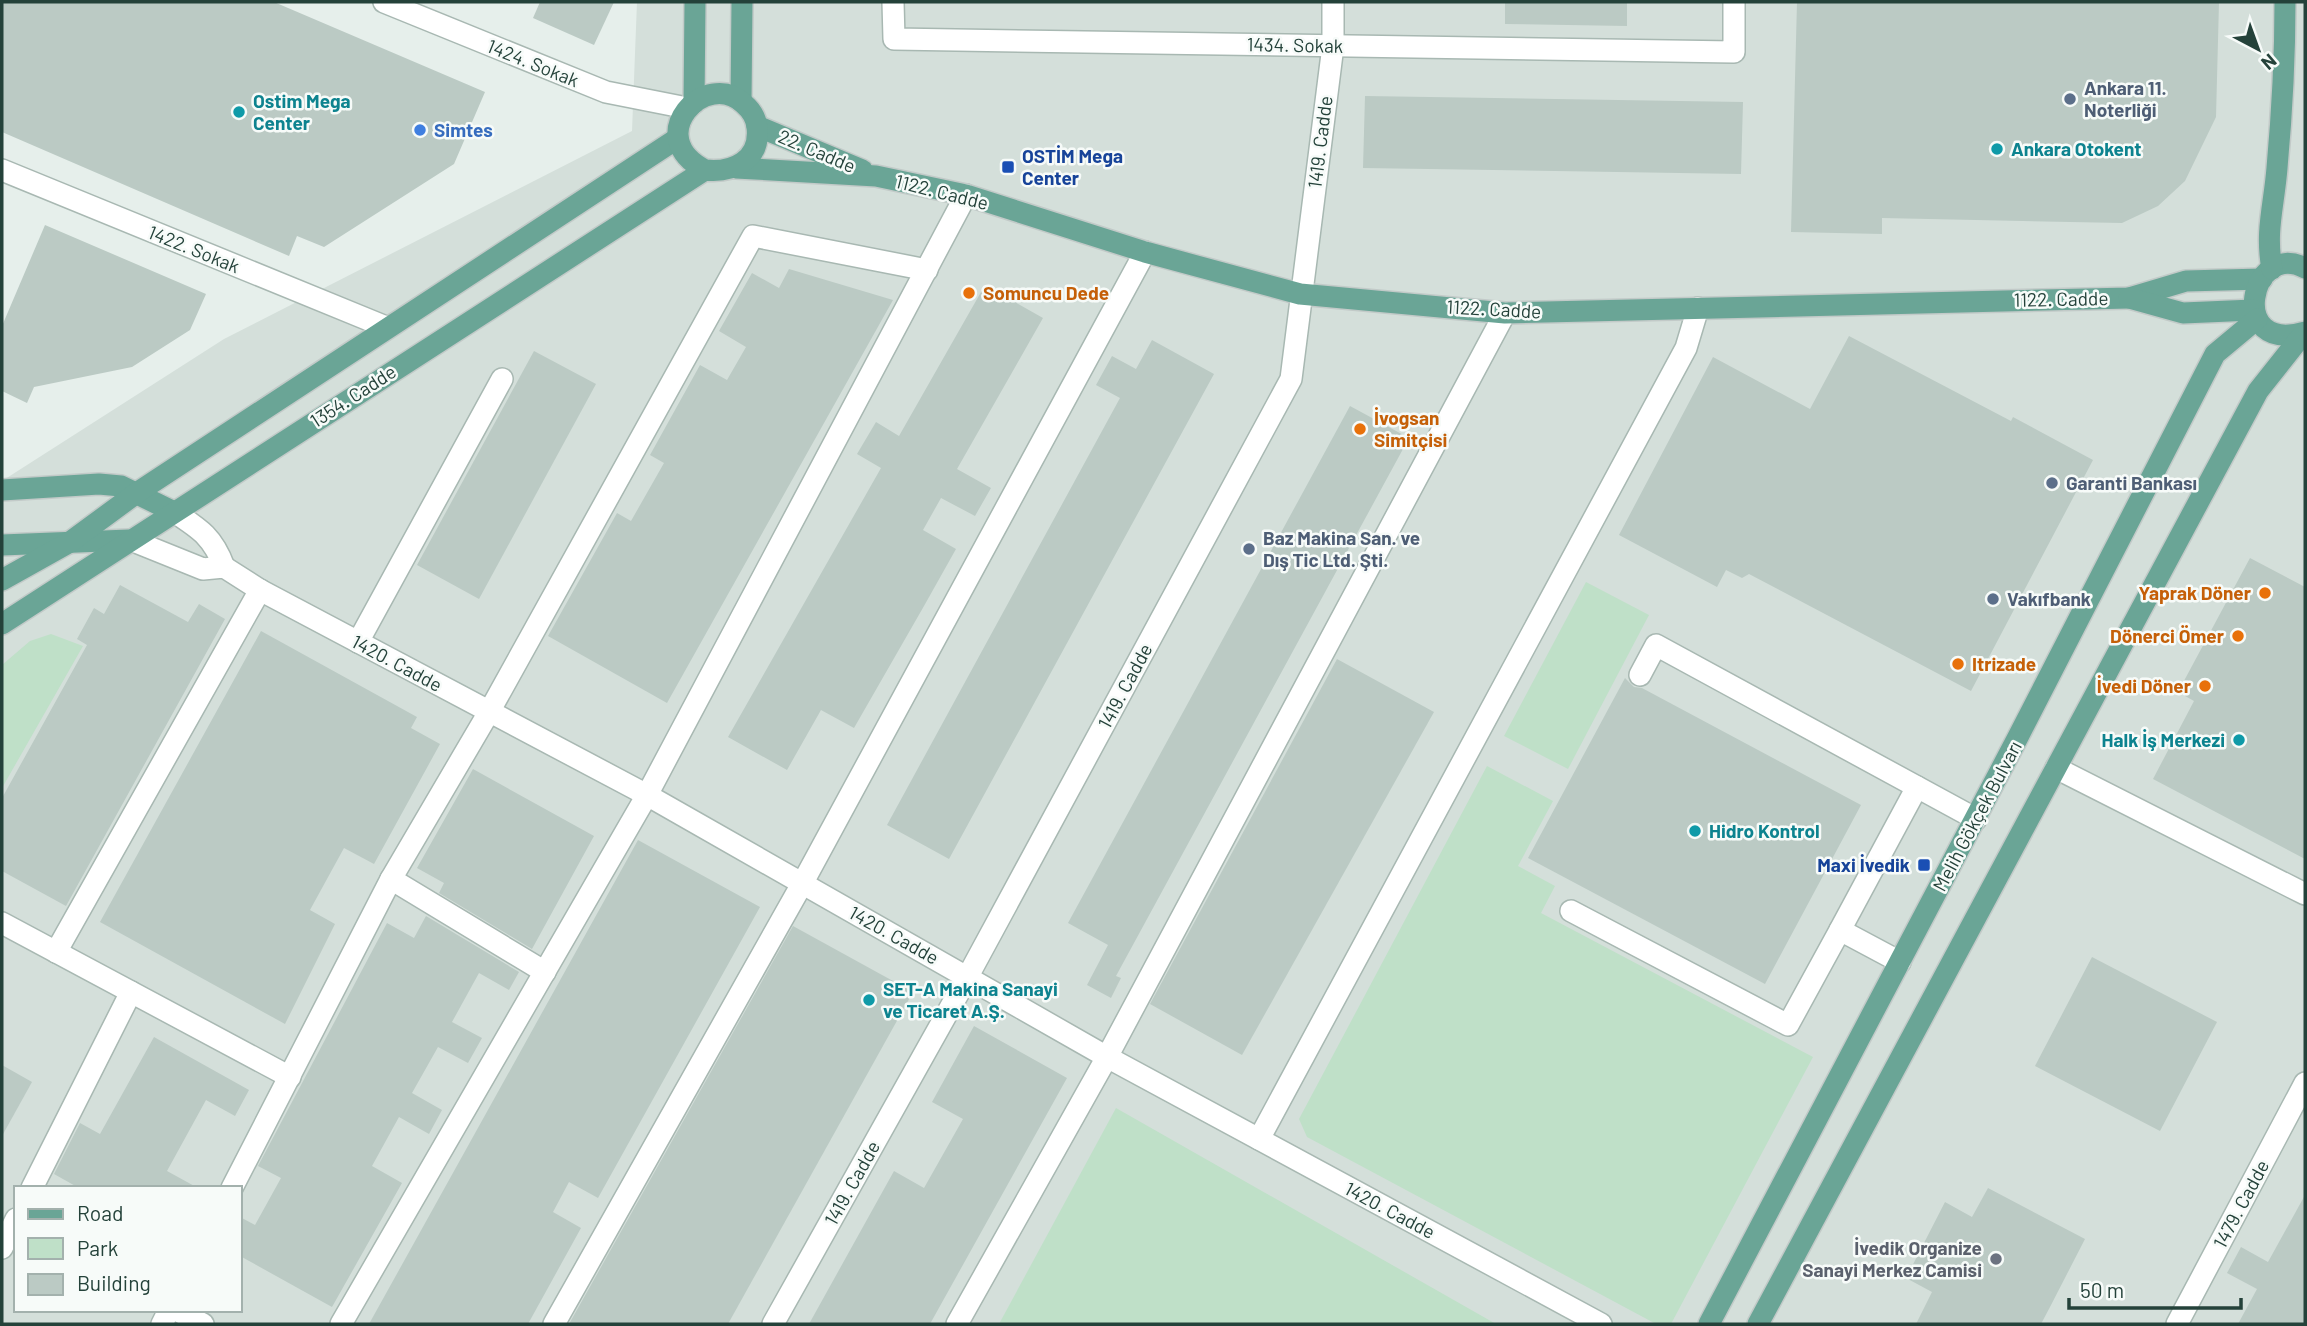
<svg xmlns="http://www.w3.org/2000/svg" width="2307" height="1326" font-family="Barlow,sans-serif">
	<style>
		.built { fill: #d4dfda; fill-rule: evenodd }
		.green { fill: #bfe0c8 }
		.building { fill: #bbcac4 }
		.lines { fill: none; stroke-linecap: round; stroke-linejoin: round }
		.minor-casing { stroke: #a8b8b2; stroke-width: 24 }
		.major-casing { stroke: #c2cac8; stroke-width: 24 }
		.minor { stroke: #fff; stroke-width: 21 }
		.major { stroke: #6aa596; stroke-width: 21 }
		.service-dot { fill: #5c6f8a; stroke: #f7fbf9; stroke-width: 2.5 }
		.culture-dot { fill: #0f9aa8; stroke: #f7fbf9; stroke-width: 2.5 }
		.shop-dot { fill: #3f7fe0; stroke: #f7fbf9; stroke-width: 2.5 }
		.transit-dot { fill: #1a4fb4; stroke: #f7fbf9; stroke-width: 2.5 }
		.food-dot { fill: #e8710a; stroke: #f7fbf9; stroke-width: 2.5 }
		.worship-dot { fill: #6b7280; stroke: #f7fbf9; stroke-width: 2.5 }
		.labels { text-anchor: middle; stroke-width: 5; stroke-linejoin: round; paint-order: stroke }
		.street-label { font-size: 19px; fill: #24423a; stroke: #f7fbf9 }
		.service-label { font-size: 19px; font-weight: bold; fill: #4e5e75; stroke: #f7fbf9; text-anchor: start }
		.culture-label { font-size: 19px; font-weight: bold; fill: #0d838f; stroke: #f7fbf9; text-anchor: start }
		.shop-label { font-size: 19px; font-weight: bold; fill: #366cbe; stroke: #f7fbf9; text-anchor: start }
		.transit-label { font-size: 19px; font-weight: bold; fill: #164399; stroke: #f7fbf9; text-anchor: start }
		.food-label { font-size: 19px; font-weight: bold; fill: #c56008; stroke: #f7fbf9; text-anchor: start }
		.worship-label { font-size: 19px; font-weight: bold; fill: #5b616d; stroke: #f7fbf9; text-anchor: end }
	</style>
	<rect width="100%" height="100%" fill="#e6efeb"/>
	<!-- built -->
	<path class="built" d="M637,2H2305V1324H2V481L224,339L632,131ZM16,1188H240V1310H16Z"/>
	<!-- green -->
	<g class="green">
		<polygon points="1586,582 1649,615 1568,769 1504,736"/>
		<polygon points="51,634 83,646 2,788 2,665 30,641"/>
		<polygon points="1487,766 1553,801 1518,866 1555,886 1541,913 1813,1057 1671,1324 1656,1324 1307,1137 1299,1119"/>
		<polygon points="1116,1108 1496,1324 999,1324"/>
	</g>
	<!-- building -->
	<g class="building">
		<polygon points="2,2 274,2 485,92 454,164 324,247 297,236 289,256 2,132"/>
		<polygon points="540,2 614,2 594,45 533,18"/>
		<polygon points="1505,2 1627,2 1627,26 1505,24"/>
		<polygon points="1797,2 2219,2 2216,117 2185,181 2158,206 2122,223 1882,218 1882,234 1791,232"/>
		<polygon points="1365,96 1743,102 1741,174 1363,168"/>
		<polygon points="45,225 206,294 190,330 132,367 34,387 27,403 2,391 2,326"/>
		<polygon points="789,269 893,300 667,703 548,636 617,513 631,521 664,463 650,455 700,365 727,380 746,347 719,331 752,273 779,288"/>
		<polygon points="985,285 1043,318 957,469 991,488 975,516 941,498 923,530 956,549 924,606 854,728 821,710 787,770 728,737 881,468 857,454 876,422 899,436"/>
		<polygon points="1849,336 2011,421 2013,417 2093,460 1971,691 1749,574 1742,578 1726,570 1717,587 1619,535 1713,357 1810,409"/>
		<polygon points="1152,340 1214,374 949,859 887,825 1120,398 1096,385 1112,356 1136,369"/>
		<polygon points="534,351 596,384 479,599 417,565"/>
		<polygon points="1350,406 1409,438 1116,976 1121,978 1111,998 1087,985 1108,945 1068,923"/>
		<polygon points="2250,558 2305,587 2305,859 2153,779 2194,701 2178,692"/>
		<polygon points="120,585 188,622 199,604 225,619 66,906 2,871 2,798 87,645 77,639 94,608 104,614"/>
		<polygon points="261,631 417,717 411,728 440,744 374,864 344,848 310,910 335,924 285,1024 100,922"/>
		<polygon points="1337,659 1434,712 1242,1055 1150,1004"/>
		<polygon points="1625,678 1634,687 1642,688 1861,805 1765,984 1528,858"/>
		<polygon points="473,769 594,836 532,949 439,893 444,883 417,868"/>
		<polygon points="638,840 760,907 598,1198 569,1182 553,1212 581,1228 528,1324 369,1324"/>
		<polygon points="426,916 519,972 509,990 479,973 452,1022 482,1038 468,1063 438,1047 412,1093 442,1110 429,1134 399,1117 372,1166 402,1183 332,1307 240,1256 240,1217 255,1225 281,1178 258,1166 387,923 414,938"/>
		<polygon points="793,926 913,992 728,1324 569,1324"/>
		<polygon points="2092,957 2217,1022 2160,1131 2035,1066"/>
		<polygon points="974,1026 1067,1078 930,1324 809,1324 894,1171 924,1188 963,1119 932,1102"/>
		<polygon points="154,1037 249,1090 235,1116 206,1100 167,1171 198,1188 79,1188 54,1174 80,1123 100,1134"/>
		<polygon points="2,1065 32,1082 2,1136"/>
		<polygon points="1988,1188 2085,1239 2050,1307 2041,1324 1916,1324 1932,1292 1906,1278 1945,1202 1972,1217"/>
		<polygon points="2305,1195 2305,1324 2238,1324 2257,1289 2227,1273 2241,1247 2268,1262"/>
	</g>
	<g class="lines">
		<!-- minor casing -->
		<g class="minor-casing">
			<g id="minor">
				<polyline points="384,2 606,92 687,108"/>
				<polyline points="893,2 894,39 1734,52 1734,2"/>
				<polyline points="2,170 386,327"/>
				<path d="M174,512C200,529 213,537 224,567"/>
				<polyline points="131,540 203,569 224,567 260,590 647,795 1107,1057 1601,1324"/>
				<polyline points="358,642 502,379"/>
				<polyline points="1640,675 1656,645 1976,819"/>
				<polyline points="2056,768 2305,894"/>
				<polyline points="391,879 545,972"/>
				<polyline points="1571,911 1788,1025 1840,930 1900,962"/>
				<polyline points="2,923 290,1077"/>
				<polyline points="1840,930 1917,787"/>
				<polyline points="56,952 260,590"/>
				<polyline points="1259,1139 1686,348 1698,308"/>
				<polyline points="32,1188 131,992"/>
				<polyline points="232,1188 391,879 489,712 753,236 927,270"/>
				<polyline points="2,1248 16,1219"/>
				<polyline points="176,1310 203,1324"/>
				<polyline points="162,1324 169,1310"/>
				<polyline points="341,1324 647,795 966,195"/>
				<polyline points="554,1324 802,884 1145,252"/>
				<polyline points="773,1324 968,976 1291,379 1333,46 1333,2"/>
				<polyline points="957,1324 1107,1057 1505,313"/>
				<polyline points="2177,1324 2305,1083"/>
			</g>
		</g>
		<!-- major casing -->
		<g class="major-casing">
			<g id="major">
				<polyline points="741,101 742,2"/>
				<polyline points="694,103 695,2"/>
				<polyline points="757,126 862,170"/>
				<polyline points="736,168 876,176 966,195 1145,252 1300,294 1505,313 2129,298 2186,281 2262,279"/>
				<path d="M2305,268C2250,239 2226,355 2305,332"/>
				<path d="M2272,269C2265,231 2274,206 2277,168C2282,113 2285,58 2285,2"/>
				<polyline points="2129,298 2183,313 2253,310"/>
				<polyline points="2,490 99,484 121,486 174,512"/>
				<polyline points="2,545 129,540"/>
				<polyline points="2,580 70,542 138,492 678,138"/>
				<path d="M2,624L705,170C733,173 761,160 757,127C756,118 751,110 744,104C706,67 641,137 705,170"/>
				<polyline points="1709,1324 2018,737 2215,354 2257,319"/>
				<polyline points="1758,1324 2258,391 2304,333"/>
			</g>
		</g>
		<!-- minor -->
		<use href="#minor" class="minor"/>
		<!-- major -->
		<use href="#major" class="major"/>
	</g>
	<!-- markers -->
	<g class="service-dot">
		<circle cx="2070" cy="99" r="7"/>
		<circle cx="2052" cy="483" r="7"/>
		<circle cx="1249" cy="549" r="7"/>
		<circle cx="1993" cy="599" r="7"/>
	</g>
	<g class="culture-dot">
		<circle cx="239" cy="112" r="7"/>
		<circle cx="1997" cy="149" r="7"/>
		<circle cx="2239" cy="740" r="7"/>
		<circle cx="1695" cy="831" r="7"/>
		<circle cx="869" cy="1000" r="7"/>
	</g>
	<circle class="shop-dot" cx="420" cy="130" r="7"/>
	<g class="transit-dot">
		<rect x="1001" y="160" width="14" height="14" rx="3.5"/>
		<rect x="1917" y="858" width="14" height="14" rx="3.5"/>
	</g>
	<g class="food-dot">
		<circle cx="969" cy="293" r="7"/>
		<circle cx="1360" cy="429" r="7"/>
		<circle cx="2265" cy="593" r="7"/>
		<circle cx="2238" cy="636" r="7"/>
		<circle cx="1958" cy="664" r="7"/>
		<circle cx="2205" cy="686" r="7"/>
	</g>
	<circle class="worship-dot" cx="1996" cy="1259" r="7"/>
	<g class="labels">
		<!-- street labels -->
		<g class="street-label">
			<text transform="translate(1295 45) rotate(1)" y="7">1434. Sokak</text>
			<text transform="translate(533 63) rotate(22)" y="7">1424. Sokak</text>
			<text transform="translate(1320 142) rotate(-83)" y="7">1419. Cadde</text>
			<text transform="translate(817 151) rotate(23)" y="7">22. Cadde</text>
			<text transform="translate(942 192) rotate(14)" y="7">1122. Cadde</text>
			<text transform="translate(194 249) rotate(22)" y="7">1422. Sokak</text>
			<text transform="translate(2061 299) rotate(-1)" y="7">1122. Cadde</text>
			<text transform="translate(1494 309) rotate(3)" y="7">1122. Cadde</text>
			<text transform="translate(353 396) rotate(-33)" y="7">1354. Cadde</text>
			<text transform="translate(397 663) rotate(28)" y="7">1420. Cadde</text>
			<text transform="translate(1125 686) rotate(-62)" y="7">1419. Cadde</text>
			<text transform="translate(1977 816) rotate(-62)" y="7">Melih Gökçek Bulvarı</text>
			<text transform="translate(894 935) rotate(29)" y="7">1420. Cadde</text>
			<text transform="translate(852 1183) rotate(-61)" y="7">1419. Cadde</text>
			<text transform="translate(2241 1204) rotate(-62)" y="7">1479. Cadde</text>
			<text transform="translate(1390 1210) rotate(28)" y="7">1420. Cadde</text>
		</g>
		<!-- service labels -->
		<g class="service-label">
			<text x="2084" y="95">Ankara 11.<tspan x="2084" dy="22">Noterliği</tspan></text>
			<text x="2066" y="490">Garanti Bankası</text>
			<text x="1263" y="545">Baz Makina San. ve<tspan x="1263" dy="22">Dış Tic Ltd. Şti.</tspan></text>
			<text x="2007" y="606">Vakıfbank</text>
		</g>
		<!-- culture labels -->
		<g class="culture-label">
			<text x="253" y="108">Ostim Mega<tspan x="253" dy="22">Center</tspan></text>
			<text x="2011" y="156">Ankara Otokent</text>
			<text x="2225" y="747" text-anchor="end">Halk İş Merkezi</text>
			<text x="1709" y="838">Hidro Kontrol</text>
			<text x="883" y="996">SET-A Makina Sanayi<tspan x="883" dy="22">ve Ticaret A.Ş.</tspan></text>
		</g>
		<!-- shop labels -->
		<g class="shop-label">
			<text x="434" y="137">Simtes</text>
		</g>
		<!-- transit labels -->
		<g class="transit-label">
			<text x="1022" y="163">OSTİM Mega<tspan x="1022" dy="22">Center</tspan></text>
			<text x="1910" y="872" text-anchor="end">Maxi İvedik</text>
		</g>
		<!-- food labels -->
		<g class="food-label">
			<text x="983" y="300">Somuncu Dede</text>
			<text x="1374" y="425">İvogsan<tspan x="1374" dy="22">Simitçisi</tspan></text>
			<text x="2251" y="600" text-anchor="end">Yaprak Döner</text>
			<text x="2224" y="643" text-anchor="end">Dönerci Ömer</text>
			<text x="1972" y="671">Itrizade</text>
			<text x="2191" y="693" text-anchor="end">İvedi Döner</text>
		</g>
		<!-- worship labels -->
		<g class="worship-label">
			<text x="1982" y="1255">İvedik Organize<tspan x="1982" dy="22">Sanayi Merkez Camisi</tspan></text>
		</g>
	</g>
	<!-- border -->
	<rect width="2307" height="1326" fill="none" stroke="#24423a" stroke-width="7"/>
	<!-- legend -->
	<rect x="14" y="1186" width="228" height="126" fill="#f7fbf9" stroke="#a3b1ad" stroke-width="2"/>
	<rect x="28" y="1209" width="35" height="10" fill="#6aa596" stroke="#a3b1ad" stroke-width="2"/>
	<text x="77" y="1221" font-size="21" fill="#24423a">Road</text>
	<rect x="28" y="1238" width="35" height="21" fill="#bfe0c8" stroke="#a3b1ad" stroke-width="2"/>
	<text x="77" y="1256" font-size="21" fill="#24423a">Park</text>
	<rect x="28" y="1274" width="35" height="21" fill="#bbcac4" stroke="#a3b1ad" stroke-width="2"/>
	<text x="77" y="1291" font-size="21" fill="#24423a">Building</text>
	<!-- north arrow -->
	<g transform="translate(2258 49) rotate(139)" stroke="#f7fbf9" stroke-width="5" paint-order="stroke">
	<path d="M0-5L12 26L0 18L-12 26Z" fill="#24423a"/>
	<text y="-10" font-size="19" font-weight="bold" text-anchor="middle" fill="#24423a">N</text>
	</g>
	<!-- scale -->
	<path d="M2069 1298v10h172v-10" fill="none" stroke="#24423a" stroke-width="3.5"/>
	<text x="2080" y="1298" font-size="21" fill="#24423a" stroke="#f7fbf9" stroke-width="5" paint-order="stroke">50 m</text>
</svg>
